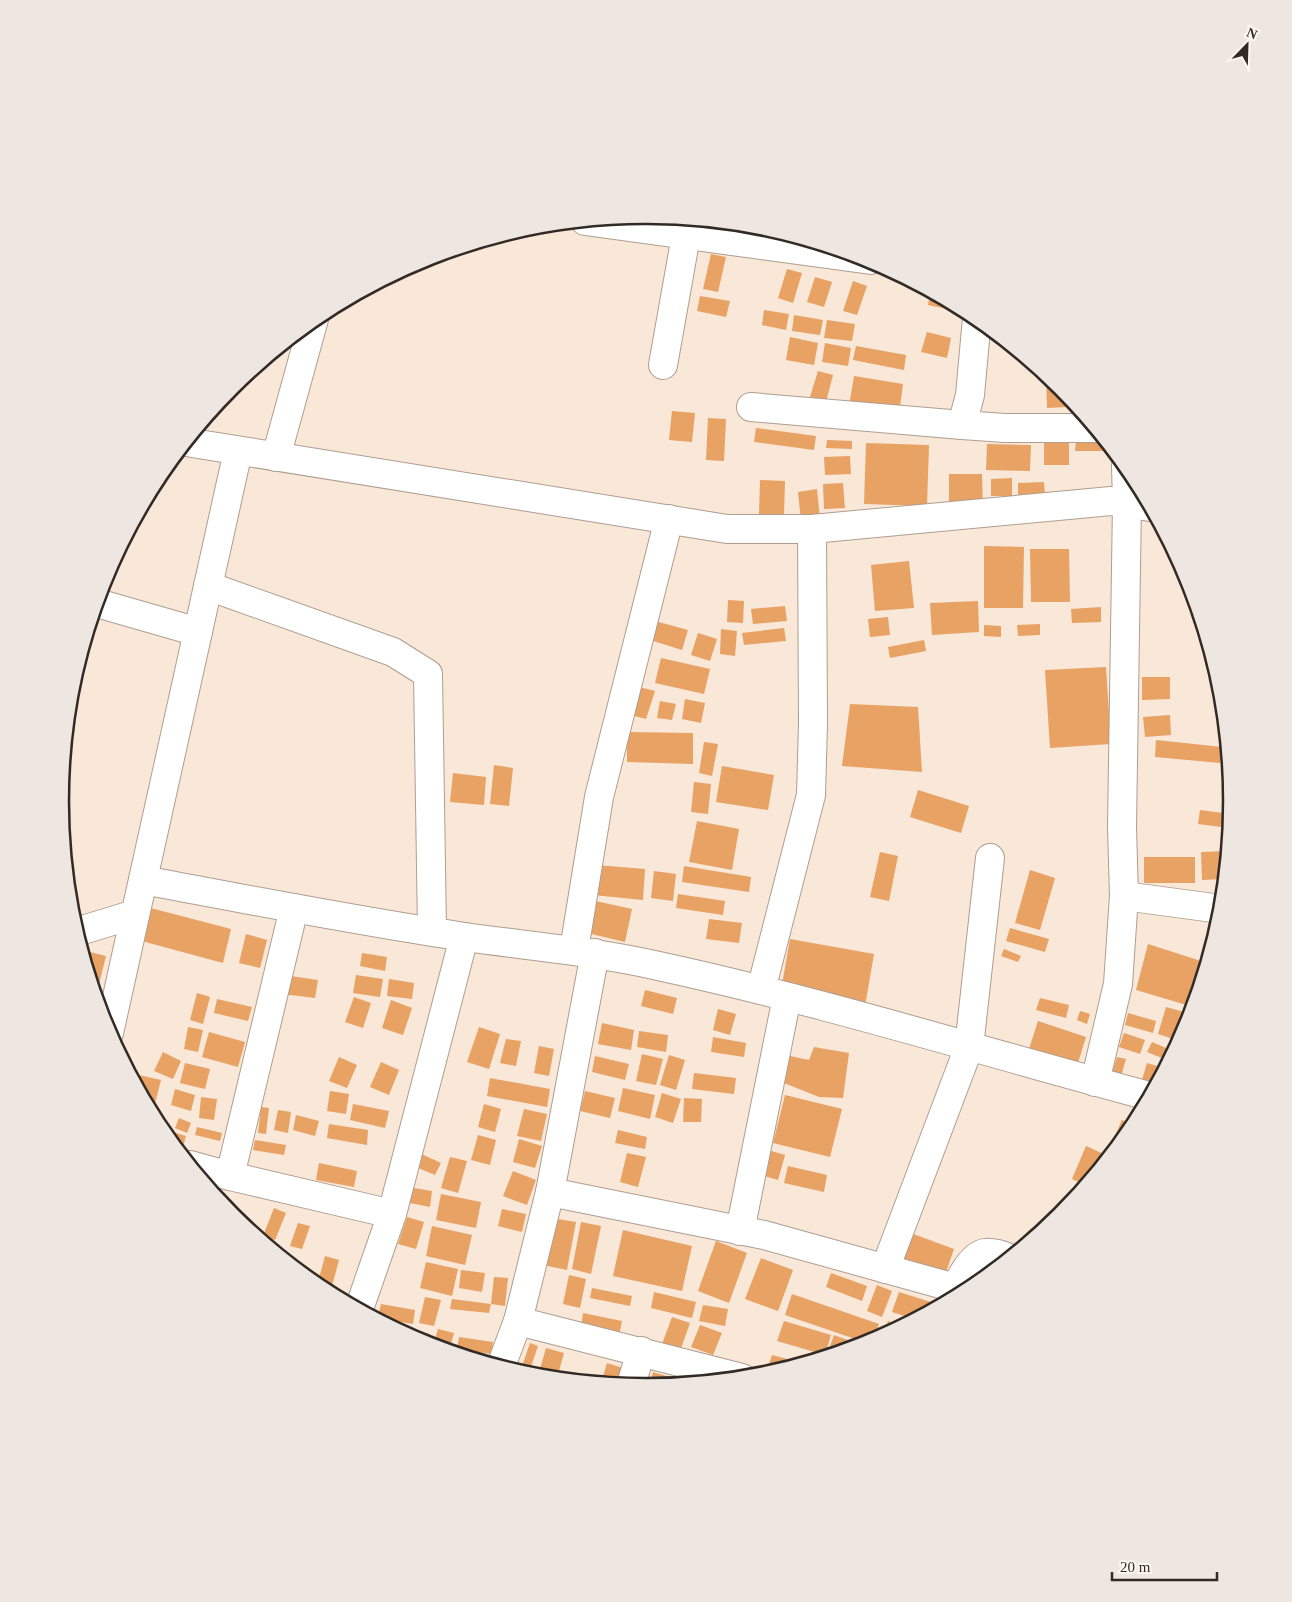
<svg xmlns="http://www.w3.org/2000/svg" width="1292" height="1602" font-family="Georgia,serif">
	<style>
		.building { fill: #e8a264 }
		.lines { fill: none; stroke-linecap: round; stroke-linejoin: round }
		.minor-casing { stroke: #af9e90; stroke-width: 30 }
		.minor { stroke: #fff; stroke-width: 28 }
		.rim { fill: none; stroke: #322b25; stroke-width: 2.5 }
	</style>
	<rect width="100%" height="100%" fill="#f9e7d8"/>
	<!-- building -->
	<g class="building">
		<polygon points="711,254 726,257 718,292 703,289"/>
		<polygon points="787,269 802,273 793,303 778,298"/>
		<polygon points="815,277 832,282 824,307 807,302"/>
		<polygon points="853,281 867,286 857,315 843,311"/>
		<polygon points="930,293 935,294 957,306 957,311 928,305"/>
		<polygon points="700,296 730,301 726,317 697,311"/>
		<polygon points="764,310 789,314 786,330 762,325"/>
		<polygon points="794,315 823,320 820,335 792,331"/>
		<polygon points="827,320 855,324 852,341 824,338"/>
		<polygon points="927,332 951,338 947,358 921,352"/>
		<polygon points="790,337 818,343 814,365 786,360"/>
		<polygon points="825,343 851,348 848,366 822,362"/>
		<polygon points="856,346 906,355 904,370 853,360"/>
		<polygon points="818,371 833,375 826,402 810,397"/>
		<polygon points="1046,375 1061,387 1066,394 1067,407 1047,408"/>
		<polygon points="854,376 903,384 899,414 849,406"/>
		<polygon points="672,411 695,413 692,442 669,440"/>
		<polygon points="708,418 726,419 724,461 706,460"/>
		<polygon points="756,428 816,436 814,450 754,442"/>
		<polygon points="827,440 852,441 852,449 826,448"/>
		<rect x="1044" y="441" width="25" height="24"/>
		<polygon points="1076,442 1106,442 1110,447 1110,451 1075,451"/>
		<polygon points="866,443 929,445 927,506 864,504"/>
		<polygon points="987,444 1031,445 1030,471 986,470"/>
		<polygon points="850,456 851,474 825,475 824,457"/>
		<polygon points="949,474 982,474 983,507 949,507"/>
		<polygon points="1012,478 1012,496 991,496 991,479"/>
		<polygon points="760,480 785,481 784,515 759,514"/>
		<polygon points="1044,482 1045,495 1018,497 1018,483"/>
		<polygon points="843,483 845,508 824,509 823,484"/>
		<polygon points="817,489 820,519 801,521 798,492"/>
		<polygon points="984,546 1024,547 1023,608 984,608"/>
		<polygon points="1030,549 1069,549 1070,602 1031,602"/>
		<polygon points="909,561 914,608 875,611 871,565"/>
		<polygon points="728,600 744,601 743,623 727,622"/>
		<polygon points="978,601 979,632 932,635 930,603"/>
		<polygon points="785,606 787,621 753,624 751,609"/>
		<polygon points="1101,607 1101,622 1072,623 1071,609"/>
		<polygon points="888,617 890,635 870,637 868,619"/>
		<polygon points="655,621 688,630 682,650 650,640"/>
		<polygon points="1040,624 1040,635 1018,636 1017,625"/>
		<polygon points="984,625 1001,626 1001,637 984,636"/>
		<polygon points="784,628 786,641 744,645 742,633"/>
		<polygon points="721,629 737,631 735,656 720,654"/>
		<polygon points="698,633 717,639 710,661 691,655"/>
		<polygon points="924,640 926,651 890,658 888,647"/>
		<polygon points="661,658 710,669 704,694 655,683"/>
		<polygon points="1106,667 1111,744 1050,748 1045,670"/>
		<polygon points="1142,677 1170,677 1170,699 1142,700"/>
		<polygon points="639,687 655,691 646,719 631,715"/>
		<polygon points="685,699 705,703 701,723 682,719"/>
		<polygon points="660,701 676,704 672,720 657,718"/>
		<polygon points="850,704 918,707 922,772 842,766"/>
		<polygon points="1170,715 1171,735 1145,737 1143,717"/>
		<polygon points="627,732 693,733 693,764 627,762"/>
		<polygon points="1156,740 1222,747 1220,763 1155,757"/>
		<polygon points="704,742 718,744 712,776 699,773"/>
		<polygon points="494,765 513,768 509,806 490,804"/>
		<polygon points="722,766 774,775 768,810 716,802"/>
		<polygon points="453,773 486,777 484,805 450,802"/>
		<polygon points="694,782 711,784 708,814 691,812"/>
		<polygon points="918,790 969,806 961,833 910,817"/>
		<polygon points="1200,810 1231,814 1229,828 1198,824"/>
		<polygon points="697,821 739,829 732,870 689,862"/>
		<polygon points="1227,851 1224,879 1202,880 1201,852"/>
		<polygon points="880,852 898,856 889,901 870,897"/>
		<rect x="1144" y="857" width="51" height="26"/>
		<polygon points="596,865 645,869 643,900 593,895"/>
		<polygon points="684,866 751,877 749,892 682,882"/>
		<polygon points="1030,870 1055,878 1040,930 1015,923"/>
		<polygon points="654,871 676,874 673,901 651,898"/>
		<polygon points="678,894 725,901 723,915 676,908"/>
		<polygon points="591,900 632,909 625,942 583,932"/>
		<polygon points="147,907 231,929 223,963 138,940"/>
		<polygon points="709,919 742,923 739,943 706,939"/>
		<polygon points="1010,928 1049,939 1045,952 1006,941"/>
		<polygon points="246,934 267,940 260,968 239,963"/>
		<polygon points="790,939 874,954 865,1006 781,990"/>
		<polygon points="1148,944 1204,962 1190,1006 1136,990"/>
		<polygon points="1004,949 1021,956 1018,962 1001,956"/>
		<polygon points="82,950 106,956 96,996 84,959"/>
		<polygon points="362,953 387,957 385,971 360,966"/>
		<polygon points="284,975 318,980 315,998 282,994"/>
		<polygon points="356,975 383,979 380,997 353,993"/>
		<polygon points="389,979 414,983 412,999 387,996"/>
		<polygon points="645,990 677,998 673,1014 641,1006"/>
		<polygon points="197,993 210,997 203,1024 190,1020"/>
		<polygon points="354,997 371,1003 363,1028 345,1022"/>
		<polygon points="1040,998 1069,1005 1066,1018 1036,1010"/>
		<polygon points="217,999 252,1007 248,1021 214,1013"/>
		<polygon points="391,1000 412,1008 403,1035 382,1028"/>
		<polygon points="1166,1007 1184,1012 1176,1040 1158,1034"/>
		<polygon points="718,1009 736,1014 730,1035 713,1030"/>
		<polygon points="1080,1011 1090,1014 1087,1024 1077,1020"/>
		<polygon points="1128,1013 1156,1021 1153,1033 1125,1025"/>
		<polygon points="1038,1021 1086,1037 1077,1066 1029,1049"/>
		<polygon points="602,1023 634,1030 631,1050 598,1044"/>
		<polygon points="188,1027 203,1030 198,1052 184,1049"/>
		<polygon points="479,1027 500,1034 489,1069 467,1062"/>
		<polygon points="639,1031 668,1035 666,1052 637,1047"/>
		<polygon points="209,1032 245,1042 238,1067 202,1057"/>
		<polygon points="1124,1033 1145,1040 1140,1054 1119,1047"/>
		<polygon points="713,1037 746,1043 744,1057 711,1052"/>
		<polygon points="506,1039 521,1041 516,1066 500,1063"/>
		<polygon points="1152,1042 1171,1050 1167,1060 1147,1052"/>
		<polygon points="539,1046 554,1049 549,1076 534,1073"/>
		<polygon points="814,1047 849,1053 843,1098 819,1097 779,1081 790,1056 809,1060"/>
		<polygon points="163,1052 181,1061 173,1079 154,1071"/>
		<polygon points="642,1054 663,1059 656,1085 636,1081"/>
		<polygon points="669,1055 685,1060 676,1090 660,1085"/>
		<polygon points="595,1056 629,1064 625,1080 592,1072"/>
		<polygon points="339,1057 357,1065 347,1088 329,1081"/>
		<polygon points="1117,1057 1126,1059 1121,1076 1112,1073"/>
		<polygon points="381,1062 399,1070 389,1095 370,1087"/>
		<polygon points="185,1063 210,1069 205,1089 180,1083"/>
		<polygon points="1147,1063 1164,1068 1153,1090 1140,1086"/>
		<polygon points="130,1073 161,1080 152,1115 147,1104"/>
		<polygon points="694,1073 736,1078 734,1094 692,1089"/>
		<polygon points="490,1078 550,1089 547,1107 487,1096"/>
		<polygon points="623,1088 655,1095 650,1119 618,1111"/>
		<polygon points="175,1089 195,1095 191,1111 171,1105"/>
		<polygon points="330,1091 349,1094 346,1114 327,1111"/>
		<polygon points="585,1091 615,1098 610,1118 580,1111"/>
		<polygon points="662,1093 681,1099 673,1123 655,1117"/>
		<polygon points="785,1095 842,1109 830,1157 773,1143"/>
		<polygon points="201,1097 217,1099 214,1120 199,1118"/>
		<polygon points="684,1098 702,1099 701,1122 683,1122"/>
		<polygon points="353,1104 389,1111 385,1128 350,1120"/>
		<polygon points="484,1104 501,1109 495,1132 478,1127"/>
		<polygon points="261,1107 269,1108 266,1134 258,1133"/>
		<polygon points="524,1109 547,1114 541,1141 517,1136"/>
		<polygon points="278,1110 291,1112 288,1133 274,1130"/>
		<polygon points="296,1115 319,1121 315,1136 293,1130"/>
		<polygon points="179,1118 191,1123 187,1133 175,1128"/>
		<polygon points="1122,1120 1134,1125 1113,1151 1109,1149"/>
		<polygon points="329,1124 368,1130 367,1145 327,1138"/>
		<polygon points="197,1127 222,1133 220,1141 195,1135"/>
		<polygon points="166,1130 186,1136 182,1150 177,1149 165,1134"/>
		<polygon points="618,1130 647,1137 645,1149 615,1143"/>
		<polygon points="478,1135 496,1140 490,1165 471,1160"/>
		<polygon points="519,1139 542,1146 535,1168 513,1162"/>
		<polygon points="255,1140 286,1145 284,1155 253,1150"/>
		<polygon points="1086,1146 1106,1155 1101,1166 1085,1185 1072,1179"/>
		<polygon points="768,1150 785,1155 778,1180 761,1175"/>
		<polygon points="417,1152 441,1163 435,1175 411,1165"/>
		<polygon points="627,1153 646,1157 638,1187 620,1182"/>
		<polygon points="450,1157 467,1161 458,1193 441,1188"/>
		<polygon points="319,1163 357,1171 354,1187 316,1180"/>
		<polygon points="788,1166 827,1175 824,1192 784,1183"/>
		<polygon points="513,1171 536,1180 527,1205 503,1196"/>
		<polygon points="408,1187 432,1191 430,1207 405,1202"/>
		<polygon points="441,1194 481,1202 476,1228 436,1220"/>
		<polygon points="1063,1198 1071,1202 1056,1219 1054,1218"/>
		<polygon points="274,1208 286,1213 275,1240 263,1236"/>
		<polygon points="502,1209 526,1214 522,1232 498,1226"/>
		<polygon points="407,1217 424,1222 416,1249 398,1244"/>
		<polygon points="552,1218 576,1222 567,1270 543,1265"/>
		<polygon points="581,1222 601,1226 591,1274 572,1269"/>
		<polygon points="298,1223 310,1226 302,1249 290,1246"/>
		<polygon points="432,1226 472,1235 465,1265 426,1256"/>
		<polygon points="623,1230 692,1246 682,1291 613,1276"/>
		<polygon points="908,1232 954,1249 945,1275 899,1257"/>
		<polygon points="716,1241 747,1253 729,1303 698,1291"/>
		<polygon points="325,1256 339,1260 332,1286 318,1282"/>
		<polygon points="761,1258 793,1270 778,1311 745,1299"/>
		<polygon points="288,1261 309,1268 307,1277"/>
		<polygon points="426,1262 458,1269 452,1296 420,1288"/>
		<polygon points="461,1270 485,1273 482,1292 459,1288"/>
		<polygon points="831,1273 867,1286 862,1301 826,1287"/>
		<polygon points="569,1275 586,1279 580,1308 563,1304"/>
		<polygon points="494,1277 508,1278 505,1306 491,1304"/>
		<polygon points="877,1285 892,1291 882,1317 867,1311"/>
		<polygon points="592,1288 632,1296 630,1306 590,1298"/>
		<polygon points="654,1292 696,1302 692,1318 651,1308"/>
		<polygon points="899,1292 937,1304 936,1307 914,1319 892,1312"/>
		<polygon points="792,1294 879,1324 873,1341 867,1343 785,1315"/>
		<polygon points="425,1297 441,1300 434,1326 419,1323"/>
		<polygon points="452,1299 491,1304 489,1313 450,1309"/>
		<polygon points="381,1304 415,1310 413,1324 378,1318"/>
		<polygon points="703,1305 728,1309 725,1326 699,1321"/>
		<polygon points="583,1313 622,1321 619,1336 581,1328"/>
		<polygon points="672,1317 690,1323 680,1351 662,1344"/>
		<polygon points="784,1321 831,1335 825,1355 777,1341"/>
		<polygon points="888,1321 901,1326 882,1336"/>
		<polygon points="700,1325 722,1333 713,1355 691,1347"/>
		<polygon points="393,1327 430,1334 428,1344 421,1342"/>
		<polygon points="438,1329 454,1333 449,1351 433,1346"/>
		<polygon points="834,1335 861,1345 837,1352 829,1349"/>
		<polygon points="459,1337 493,1342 491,1354 457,1349"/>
		<polygon points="530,1343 538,1346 528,1375 520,1372"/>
		<polygon points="546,1348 564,1353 557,1378 538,1376"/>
		<polygon points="772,1355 802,1363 769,1373 766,1373"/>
		<polygon points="607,1363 626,1369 620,1384 601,1383"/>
		<polygon points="653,1372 673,1378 671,1384 649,1387"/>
	</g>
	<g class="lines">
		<!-- minor casing -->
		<g class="minor-casing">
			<g id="minor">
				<polyline points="585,221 871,260"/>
				<polyline points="977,318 970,395 962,425 1005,428 1095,428"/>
				<polyline points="663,365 689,219"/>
				<polyline points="751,407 962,425"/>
				<polyline points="186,442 727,529 812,529 1111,501 1150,507"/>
				<polyline points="276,457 314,319"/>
				<polyline points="208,586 393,652 428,674 432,931"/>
				<polyline points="97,603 198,632"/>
				<path d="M143,880C250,900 357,921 465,937C528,946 591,951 654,965C821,1001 984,1052 1149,1096"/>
				<polyline points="1124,896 1221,909"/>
				<polyline points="76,932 135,914"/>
				<polyline points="574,950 599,797 669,519"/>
				<polyline points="761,990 811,795 813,724 812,529"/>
				<polyline points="109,1033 238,451"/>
				<polyline points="1095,1082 1118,984 1124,896 1122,827 1127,503 1126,466"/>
				<polyline points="190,1165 230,1176 392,1214"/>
				<polyline points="230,1176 294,908"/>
				<polyline points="550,1192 764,1235 955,1288"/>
				<polyline points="740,1231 787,997"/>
				<polyline points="885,1269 969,1047 990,858"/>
				<path d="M951,1299C956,1286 970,1255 985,1253C993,1252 1002,1255 1009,1258"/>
				<polyline points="359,1309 392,1214 464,937"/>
				<polyline points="518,1321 742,1378"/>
				<polyline points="501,1366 518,1321 550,1192 595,953"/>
				<polyline points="631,1385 641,1351"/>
			</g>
		</g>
		<!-- minor -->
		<use href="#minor" class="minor"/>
	</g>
	<!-- crop -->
	<path d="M0 0H1292V1602H0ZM69 801a577 577 0 1 1 1154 0a577 577 0 1 1-1154 0Z" fill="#eee6e0" fill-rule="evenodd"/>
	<path class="rim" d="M69 801a577 577 0 1 1 1154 0a577 577 0 1 1-1154 0Z"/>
	<!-- north arrow -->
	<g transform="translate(1247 45) rotate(23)" stroke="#fef6f0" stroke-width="4" paint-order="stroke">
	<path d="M0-4L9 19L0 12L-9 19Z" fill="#322b25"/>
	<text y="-8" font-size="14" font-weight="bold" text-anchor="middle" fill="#322b25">N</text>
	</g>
	<!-- scale -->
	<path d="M1112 1572v8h105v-8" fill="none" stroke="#322b25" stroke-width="2.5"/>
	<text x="1120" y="1572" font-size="15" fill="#322b25" stroke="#fef6f0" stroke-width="4" paint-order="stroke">20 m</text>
</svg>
